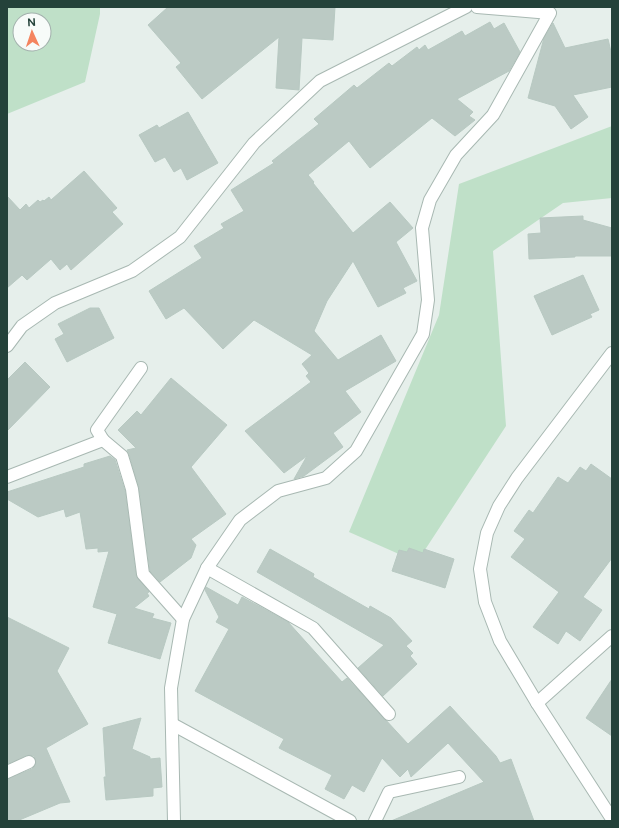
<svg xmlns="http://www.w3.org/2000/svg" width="619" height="828" font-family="Figtree,sans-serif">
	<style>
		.green { fill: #bfe0c8; fill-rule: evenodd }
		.building { fill: #bbcac4; stroke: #b8c9c2 }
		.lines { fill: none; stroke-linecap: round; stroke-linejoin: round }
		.service-casing { stroke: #a8b8b2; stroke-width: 14 }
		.minor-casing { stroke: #a8b8b2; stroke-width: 14 }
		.service { stroke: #fff; stroke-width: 12 }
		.minor { stroke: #fff; stroke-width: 12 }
	</style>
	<rect width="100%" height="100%" fill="#e6efeb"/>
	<!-- green -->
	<g class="green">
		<path d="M7,7H100V14L85,82L7,114ZM20,20H44V44H20Z"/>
		<polygon points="612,126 612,198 563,203 493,251 506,426 417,562 349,532 439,315 459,184"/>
	</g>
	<!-- building -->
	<g class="building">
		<polygon points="168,7 335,7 333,40 302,38 299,90 276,88 279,37 202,99 176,67 181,63 148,25"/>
		<polygon points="490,22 494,29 504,23 520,52 509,71 457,99 473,112 469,116 475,120 455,136 432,118 370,168 349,141 308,175 314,182 313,183 353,233 390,202 413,228 396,242 417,281 403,288 406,293 378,307 353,261 327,301 314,331 338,360 381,335 396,361 345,391 361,412 333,433 343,447 304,476 294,479 307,456 284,473 245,431 311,382 306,376 309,373 302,364 312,355 254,320 223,349 184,308 166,319 149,291 202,258 194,246 224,228 221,224 244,211 231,190 274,163 272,161 319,124 314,119 354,85 357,88 389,63 392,66 417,47 419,50 425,45 428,50 462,31 465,36"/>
		<polygon points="553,23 565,48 608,39 612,56 612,87 573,95 588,117 571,129 555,106 528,98 544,38"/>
		<polygon points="188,112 218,163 187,180 181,168 174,172 165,157 155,162 139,135 157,125 159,128"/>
		<polygon points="84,171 117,208 112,212 123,224 71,270 67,264 60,270 51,259 27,280 22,275 7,288 7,196 20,210 26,204 29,208 38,200 40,202 43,200 44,201 49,197 51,200"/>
		<polygon points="583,216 583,220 612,228 612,256 575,256 575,257 529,259 528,234 541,233 540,218"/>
		<polygon points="583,275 599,310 590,314 592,317 552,335 534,296"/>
		<polygon points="90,308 99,308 114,338 67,362 55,339 64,334 58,324"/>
		<polygon points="25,362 50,387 7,431 7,380"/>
		<polygon points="171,378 227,425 191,467 226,514 191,539 196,545 191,558 160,582 150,571 139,488 129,454 127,450 136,448 118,430 137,411 141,415"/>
		<polygon points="110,456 115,460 125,491 136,575 149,592 147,593 149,596 134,608 154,614 152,618 171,623 160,659 108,643 117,614 93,607 109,551 98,552 98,548 86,549 80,512 66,517 64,509 38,517 7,499 7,492 84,467 84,464"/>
		<polygon points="591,464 612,479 612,558 583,597 602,610 580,641 566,631 558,644 533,627 559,592 511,557 525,539 514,531 529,510 533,513 558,477 568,483 580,467 586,471"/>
		<polygon points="409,548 423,553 424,549 454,559 445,588 392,571 399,550 407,552"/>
		<polygon points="270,549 314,574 313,577 369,609 370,606 391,618 412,641 406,646 413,653 410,656 417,664 383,696 358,668 384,645 257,572"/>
		<polygon points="206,587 238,605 242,597 288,622 342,682 347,678 408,744 450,706 496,756 500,763 511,759 534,821 391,821 484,782 448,743 411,777 408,769 400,777 382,758 364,792 352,785 344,799 325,789 332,775 279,748 284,739 195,691 229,629 216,622 219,617 205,590"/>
		<polygon points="7,617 69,648 57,671 88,724 46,748 70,802 60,803 17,821 7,821 7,779 32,769 35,766 36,762 34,756 29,755 7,764"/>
		<polygon points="612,679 612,736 586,718"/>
		<polygon points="141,718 132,749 150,757 150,759 160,758 162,787 153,788 153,796 106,800 104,777 106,777 103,728"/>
	</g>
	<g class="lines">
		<!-- service casing -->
		<g class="service-casing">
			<g id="service">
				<polyline points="141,368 97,430 103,440 122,456 132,489 143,574 183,619"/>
				<polyline points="7,477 103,440"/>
				<polyline points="7,772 29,762"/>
				<polyline points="375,821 389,792 459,777"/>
			</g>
		</g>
		<!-- minor casing -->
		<g class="minor-casing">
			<g id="minor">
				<polyline points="7,346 22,326 55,303 132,271 180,237 254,143 320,81 466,7"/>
				<polyline points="612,353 517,478 499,506 487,533 480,569 485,602 500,641 537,703 612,819"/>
				<polyline points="207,568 313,628 389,714"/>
				<polyline points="537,703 612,636"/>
				<polyline points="172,724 350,821"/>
				<polyline points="174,821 171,688 183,619 207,568 240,520 278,491 326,478 356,451 423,334 428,300 422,228 430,200 456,155 493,115 550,13 477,7"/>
			</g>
		</g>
		<!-- service -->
		<use href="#service" class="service"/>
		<!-- minor -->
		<use href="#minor" class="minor"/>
	</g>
	<!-- border -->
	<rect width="619" height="828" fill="none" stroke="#24423a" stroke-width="16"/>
	<!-- north arrow -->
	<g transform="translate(32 32) rotate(357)"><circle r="19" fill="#f7fbf9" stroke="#a3b1ad"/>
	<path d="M0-3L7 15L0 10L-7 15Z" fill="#f4845f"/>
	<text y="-6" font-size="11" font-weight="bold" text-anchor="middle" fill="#24423a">N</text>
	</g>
</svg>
